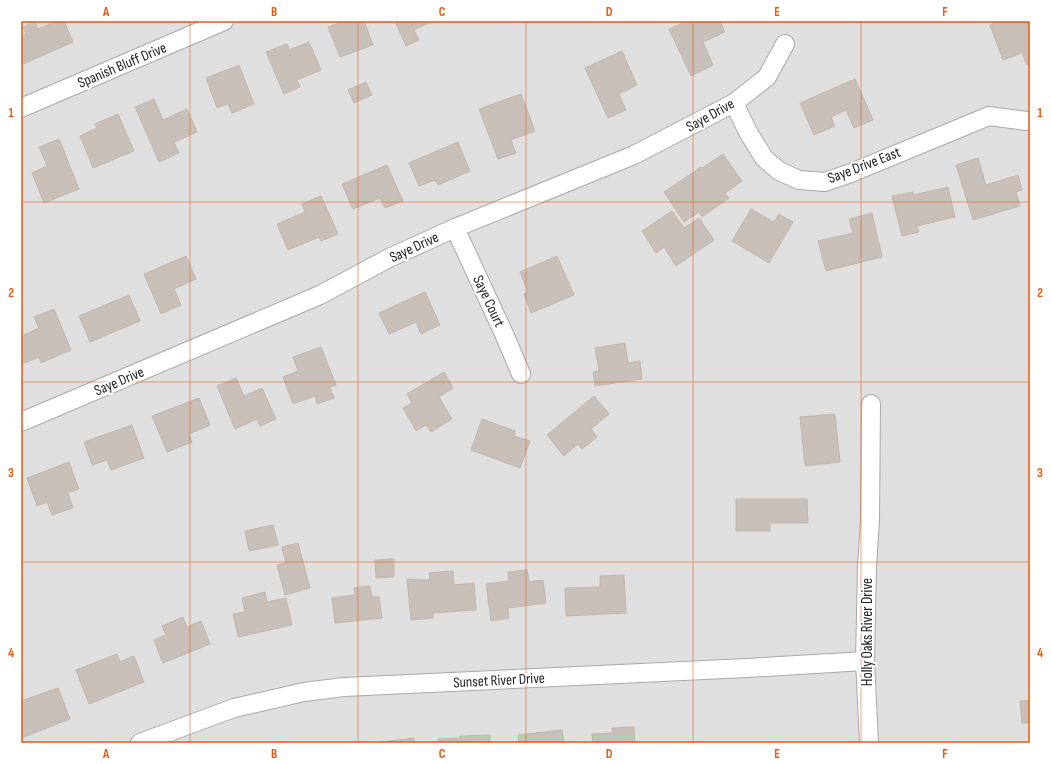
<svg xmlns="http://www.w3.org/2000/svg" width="1051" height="764" font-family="'Sofia Sans Condensed',sans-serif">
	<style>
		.residential { fill: #e0dfdf }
		.building { fill: #c7bfb8; stroke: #c4b6ab }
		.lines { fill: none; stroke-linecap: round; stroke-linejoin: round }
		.minor-casing { stroke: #a9a9a9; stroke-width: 20 }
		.minor { stroke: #fff; stroke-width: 18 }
		.grid { fill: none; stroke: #e8590c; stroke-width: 1; stroke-opacity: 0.55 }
		.labels { text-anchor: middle; stroke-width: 4; stroke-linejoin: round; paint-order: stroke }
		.street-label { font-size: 15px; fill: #222; stroke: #fff }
		.neatline { fill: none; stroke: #e8590c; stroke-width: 1.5 }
		.grid-label { font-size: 13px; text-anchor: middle; font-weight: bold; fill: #e8590c }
	</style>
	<rect width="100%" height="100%" fill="#f2efe9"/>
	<!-- residential -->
	<rect class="residential" x="21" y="21" width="1009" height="722"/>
	<!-- building -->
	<g class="building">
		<polygon points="57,21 64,21 73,42 21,65 21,36 26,34 23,27 35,22 38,29"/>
		<polygon points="345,21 364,21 373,45 340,57 328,27"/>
		<polygon points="395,21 433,21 414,30 419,40 406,46"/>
		<polygon points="680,21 720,21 725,32 703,42 713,65 691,76 669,29 681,24"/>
		<polygon points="1001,21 1030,21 1030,64 1027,65 1022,53 1003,60 990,25"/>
		<polygon points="309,42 321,70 297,80 300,87 284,94 266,52 287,44 289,50"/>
		<polygon points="622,51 637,85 619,94 626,110 608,118 585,68"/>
		<polygon points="239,65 254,104 232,113 228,104 217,108 206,78"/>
		<polygon points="855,79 873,120 854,128 846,110 831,117 835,126 814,135 800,103"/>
		<polygon points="366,82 372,95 354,103 348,90"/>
		<polygon points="521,94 535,131 511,140 516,153 498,159 479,109"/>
		<polygon points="154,99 163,120 187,109 197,132 174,142 179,153 159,162 135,107"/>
		<polygon points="118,114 134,151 93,168 80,136 97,128 95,124"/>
		<polygon points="59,139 79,189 44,203 32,173 47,166 39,147"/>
		<polygon points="458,142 470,171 438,185 435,180 419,186 409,163"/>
		<polygon points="723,154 742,181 725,193 729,198 702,217 699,212 684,222 664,192 701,167 702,168"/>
		<polygon points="978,158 986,185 1018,175 1022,190 1016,192 1020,206 973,220 956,165"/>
		<polygon points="387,165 403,201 385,208 380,198 353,209 342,184"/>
		<polygon points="948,187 955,217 917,226 919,232 902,236 892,196 913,192 913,195"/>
		<polygon points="321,196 338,234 321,241 319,237 288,250 277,224 305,212 302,204"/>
		<polygon points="751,209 774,222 779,214 793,222 769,263 732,241"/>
		<polygon points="672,211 684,228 699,218 714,240 676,266 664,247 656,253 642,231"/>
		<polygon points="872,213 882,257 826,271 818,241 853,233 849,219"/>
		<polygon points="186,256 196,279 174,289 181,305 161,314 144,274"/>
		<polygon points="557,256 574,295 531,313 524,294 528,292 520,272"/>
		<polygon points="425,292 440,325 421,334 416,322 389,334 379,313"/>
		<polygon points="129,295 140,321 90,342 79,316"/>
		<polygon points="54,309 71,350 41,363 39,357 22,364 21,360 21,336 39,328 34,317"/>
		<polygon points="625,343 628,363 640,361 642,379 595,386 593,372 599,371 595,348"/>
		<polygon points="321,347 336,385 330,387 334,398 317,404 315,396 293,404 283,377 298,371 293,357"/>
		<polygon points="444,372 453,388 439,397 452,419 431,432 426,425 416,431 403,408 412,403 407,394"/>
		<polygon points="236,378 244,396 262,388 276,419 260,426 257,419 235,429 217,386"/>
		<polygon points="594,396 609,414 591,429 597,437 582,449 578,444 564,456 547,435"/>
		<polygon points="199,398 210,425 189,434 192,442 167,452 152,416"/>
		<polygon points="835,414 840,462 805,466 800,417"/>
		<polygon points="482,419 515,431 514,436 530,441 520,468 471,450"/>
		<polygon points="132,425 144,458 111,470 107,460 92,465 84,442"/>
		<polygon points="69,462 79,489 68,493 73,508 52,515 47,502 37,506 27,478"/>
		<polygon points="736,499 807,499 808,523 770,523 770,531 736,531"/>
		<polygon points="273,525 278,545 249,551 245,531"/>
		<polygon points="298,543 310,588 285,595 277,565 286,563 282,547"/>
		<polygon points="394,559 394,577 376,578 375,560"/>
		<polygon points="527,570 529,582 543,580 546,603 508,608 509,618 491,621 486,584 509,581 508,572"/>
		<polygon points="453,571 454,585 474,583 476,610 433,613 433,618 411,620 407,579 430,580 429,573"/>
		<polygon points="624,575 626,613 566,616 565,588 600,587 600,576"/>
		<polygon points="370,586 372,597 379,597 382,618 335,623 332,598 355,595 354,588"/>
		<polygon points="265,592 267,602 286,598 292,625 238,637 233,614 245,612 242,598"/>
		<polygon points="183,617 187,627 201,621 210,644 163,663 154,640 166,635 162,626"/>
		<polygon points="117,654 120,662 134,656 144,682 89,704 76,670"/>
		<polygon points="58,688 70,719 21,738 21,701"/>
		<polygon points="1030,700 1030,723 1022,723 1020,701"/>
		<polygon points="634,727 635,743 593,743 592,734 613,733 612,728"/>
		<polygon points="562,730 564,743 519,743 518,735"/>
		<polygon points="490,735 490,743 438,743 438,739 460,738 460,736"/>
		<polygon points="414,738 414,743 373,743"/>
	</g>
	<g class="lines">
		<!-- minor casing -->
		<g class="minor-casing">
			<g id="minor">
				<polyline points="734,103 748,132 764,158 779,171 799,180 825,182 851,173 989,116 1027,121"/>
				<polyline points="21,108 224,21"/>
				<polyline points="455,228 505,336 521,374"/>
				<polyline points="21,422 320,295 389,258 455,228 634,155 734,103 767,77 785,44"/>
				<polyline points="140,743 234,708 304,692 344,687 747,668 865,661"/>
				<polyline points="869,743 865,661 867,566 870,521 871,404"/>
			</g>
		</g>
		<!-- minor -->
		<use href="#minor" class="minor"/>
	</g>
	<!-- grid -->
	<path class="grid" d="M190,21V743M358,21V743M526,21V743M693,21V743M861,21V743M21,202H1030M21,382H1030M21,562H1030"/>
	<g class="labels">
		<!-- street labels -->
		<g class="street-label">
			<text transform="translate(122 65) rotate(-23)" y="5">Spanish Bluff Drive</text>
			<text transform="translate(710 115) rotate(-29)" y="5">Saye Drive</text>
			<text transform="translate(864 165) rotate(-21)" y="5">Saye Drive East</text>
			<text transform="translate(414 247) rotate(-25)" y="5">Saye Drive</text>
			<text transform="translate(489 301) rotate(65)" y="5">Saye Court</text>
			<text transform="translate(119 381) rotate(-23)" y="5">Saye Drive</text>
			<text transform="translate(867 632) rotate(-90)" y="5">Holly Oaks River Drive</text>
			<text transform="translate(499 680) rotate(-3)" y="5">Sunset River Drive</text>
		</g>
	</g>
	<!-- border -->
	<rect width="1051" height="764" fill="none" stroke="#ffffff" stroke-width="44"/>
	<rect x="22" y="22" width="1007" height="720" class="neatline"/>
	<g class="grid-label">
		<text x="106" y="16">A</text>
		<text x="274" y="16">B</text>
		<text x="442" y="16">C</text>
		<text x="609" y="16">D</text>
		<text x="777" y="16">E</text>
		<text x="945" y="16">F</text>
		<text x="11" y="117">1</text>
		<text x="1040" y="117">1</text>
		<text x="11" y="297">2</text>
		<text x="1040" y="297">2</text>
		<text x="11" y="477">3</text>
		<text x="1040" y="477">3</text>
		<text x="11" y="657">4</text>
		<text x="1040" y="657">4</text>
		<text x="106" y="758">A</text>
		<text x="274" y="758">B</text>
		<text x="442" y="758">C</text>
		<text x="609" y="758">D</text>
		<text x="777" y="758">E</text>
		<text x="945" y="758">F</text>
	</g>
</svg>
